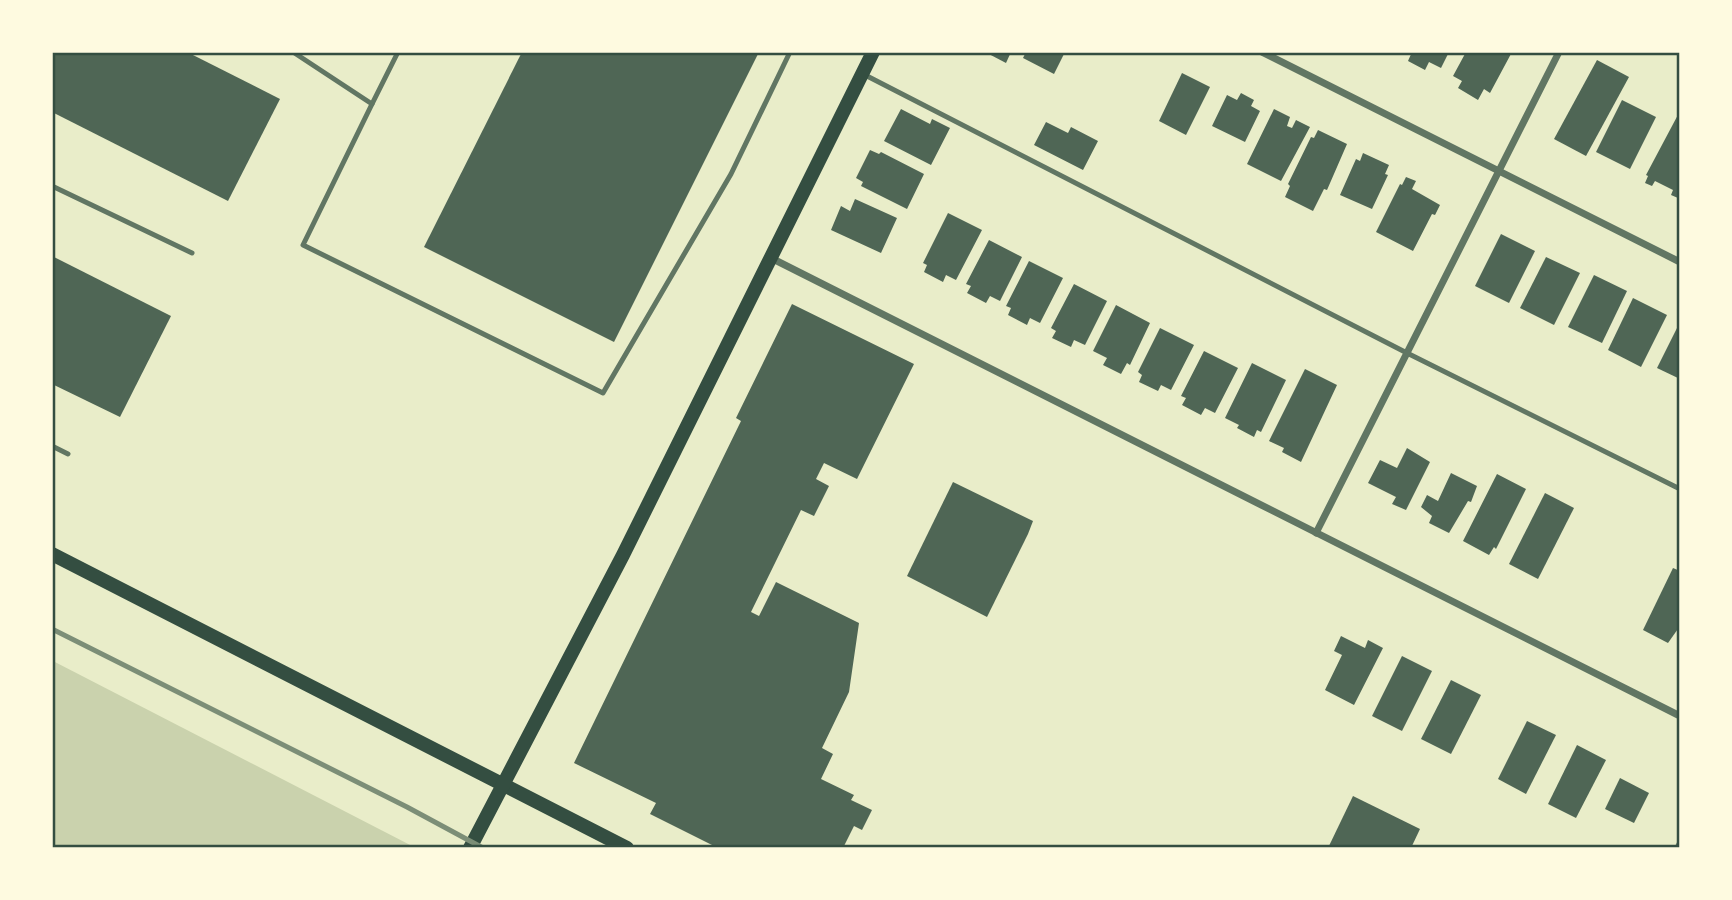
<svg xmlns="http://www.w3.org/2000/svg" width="1732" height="900" font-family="'IBM Plex Sans',sans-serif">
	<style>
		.green { fill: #cad2ad }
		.building { fill: #4f6655 }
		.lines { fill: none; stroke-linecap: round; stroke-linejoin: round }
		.service { stroke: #617663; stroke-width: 5 }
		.minor { stroke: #617663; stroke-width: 7 }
		.secondary { stroke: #344e41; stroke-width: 14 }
		.rail { stroke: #7c8e77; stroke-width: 5 }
		.neatline { fill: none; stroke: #344e41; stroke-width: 2.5 }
	</style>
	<rect width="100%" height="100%" fill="#e9edc9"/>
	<!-- green -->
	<polygon class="green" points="53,661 414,847 53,847"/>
	<!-- building -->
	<g class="building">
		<polygon points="52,52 187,52 280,99 228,201 52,112"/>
		<polygon points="522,52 759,52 614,342 424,247"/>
		<polygon points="985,52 1011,52 1006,63"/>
		<polygon points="1026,52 1065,52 1054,74 1023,58"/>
		<polygon points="1412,52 1449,52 1441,68 1429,62 1425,70 1408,61"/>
		<polygon points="1466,52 1512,52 1490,93 1484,89 1478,100 1458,88 1462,81 1453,76"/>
		<polygon points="1597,60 1629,77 1586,156 1554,139"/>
		<polygon points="1182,73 1210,87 1186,135 1159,121"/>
		<polygon points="1241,93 1254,100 1251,106 1260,111 1245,142 1212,126 1227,95 1237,100"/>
		<polygon points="1622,100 1656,117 1630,169 1596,152"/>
		<polygon points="901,109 930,124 932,119 950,128 931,165 884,141"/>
		<polygon points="1274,109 1290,117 1287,126 1292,128 1296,120 1310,127 1281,181 1247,164"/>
		<polygon points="1680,111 1680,195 1678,198 1671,195 1673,190 1655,181 1652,186 1645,183 1648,176 1646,175"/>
		<polygon points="1046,122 1068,133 1071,127 1098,141 1083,170 1034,145"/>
		<polygon points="1318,130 1347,144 1327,190 1324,189 1313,211 1285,197 1290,186 1288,184 1311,137 1314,138"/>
		<polygon points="870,150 879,154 881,152 924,174 907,209 861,186 863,182 856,178"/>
		<polygon points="1363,153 1389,165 1385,174 1388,175 1372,209 1340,195 1356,159 1360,161"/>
		<polygon points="1406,177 1416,181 1412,189 1440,205 1435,215 1432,214 1413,251 1376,232 1400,184 1402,185"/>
		<polygon points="855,199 897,218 881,253 831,230 841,206 850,211"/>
		<polygon points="948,213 982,230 956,280 946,275 943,282 924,272 927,265 923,263"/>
		<polygon points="1501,234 1535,251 1509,303 1475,286"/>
		<polygon points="989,240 1022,257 1000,301 990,296 986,303 967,293 971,286 966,284"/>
		<polygon points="52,256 171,316 120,417 52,384"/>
		<polygon points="1546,257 1580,273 1554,325 1520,308"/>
		<polygon points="1029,261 1063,278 1040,323 1030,318 1027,325 1008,315 1011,308 1006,306"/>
		<polygon points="1594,275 1627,291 1602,343 1568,327"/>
		<polygon points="1074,284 1107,301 1085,345 1074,340 1071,347 1052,338 1056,331 1051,328"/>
		<polygon points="1633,298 1667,315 1641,367 1608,350"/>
		<polygon points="792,304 914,364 857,479 824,463 816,479 829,486 814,516 801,510 751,612 759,616 776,582 859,623 849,692 822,748 833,754 821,779 854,795 851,800 872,810 862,830 854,826 843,848 718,848 650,814 656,803 574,763 741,421 736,418"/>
		<polygon points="1116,305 1150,323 1130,365 1127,363 1121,374 1103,365 1107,358 1093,351"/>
		<polygon points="1680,322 1680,379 1657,368"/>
		<polygon points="1160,328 1194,345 1171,390 1161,385 1158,391 1139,382 1142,375 1138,372"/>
		<polygon points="1204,351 1238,368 1215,413 1205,408 1201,415 1182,405 1186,398 1181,396"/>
		<polygon points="1252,363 1286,380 1261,432 1257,430 1254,437 1237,428 1239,425 1225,418"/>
		<polygon points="1305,369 1337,385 1301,462 1282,452 1284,448 1269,441"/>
		<polygon points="1407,448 1430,462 1406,510 1392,504 1396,497 1368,483 1380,460 1397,468"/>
		<polygon points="1451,473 1477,486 1471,502 1468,501 1449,533 1429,523 1432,516 1421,507 1427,495 1438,501"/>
		<polygon points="1497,474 1526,489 1496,549 1494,547 1489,555 1463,541"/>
		<polygon points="953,482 1033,521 1028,534 987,617 907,576"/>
		<polygon points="1545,493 1574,508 1538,579 1509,564"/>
		<polygon points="1673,568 1680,571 1680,626 1668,643 1643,630"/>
		<polygon points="1341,636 1365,648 1368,640 1383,648 1354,705 1325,690 1342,655 1334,651"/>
		<polygon points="1402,656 1432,671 1402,731 1372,716"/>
		<polygon points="1451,680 1481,695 1451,754 1421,739"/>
		<polygon points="1527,721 1556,735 1526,794 1498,779"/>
		<polygon points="1577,745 1606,760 1576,818 1548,804"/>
		<polygon points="1620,778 1649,793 1634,823 1605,809"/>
		<polygon points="1353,796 1420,829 1411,848 1328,848"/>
	</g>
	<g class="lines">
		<!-- service -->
		<g class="service">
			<polyline points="293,52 372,104 303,245 603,393 731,174 790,52"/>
			<polyline points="865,75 1407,353 1680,489"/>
			<polyline points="372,104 398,52"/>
			<polyline points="52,186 192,253"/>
			<polyline points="52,446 68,454"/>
		</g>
		<!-- minor -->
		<g class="minor">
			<polyline points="1262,52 1680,262"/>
			<polyline points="771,258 1680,716"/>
			<polyline points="1316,533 1559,52"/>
			<polyline points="1678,848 1680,844"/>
		</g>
		<!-- secondary -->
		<g class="secondary">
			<polyline points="52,554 627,848"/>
			<polyline points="470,848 623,555 873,52"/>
		</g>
		<!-- rail -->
		<polyline class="rail" points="52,629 407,807 483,848"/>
	</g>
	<!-- border -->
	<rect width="1732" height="900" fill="none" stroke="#fefae0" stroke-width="108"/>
	<rect x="54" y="54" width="1624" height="792" class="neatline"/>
</svg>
